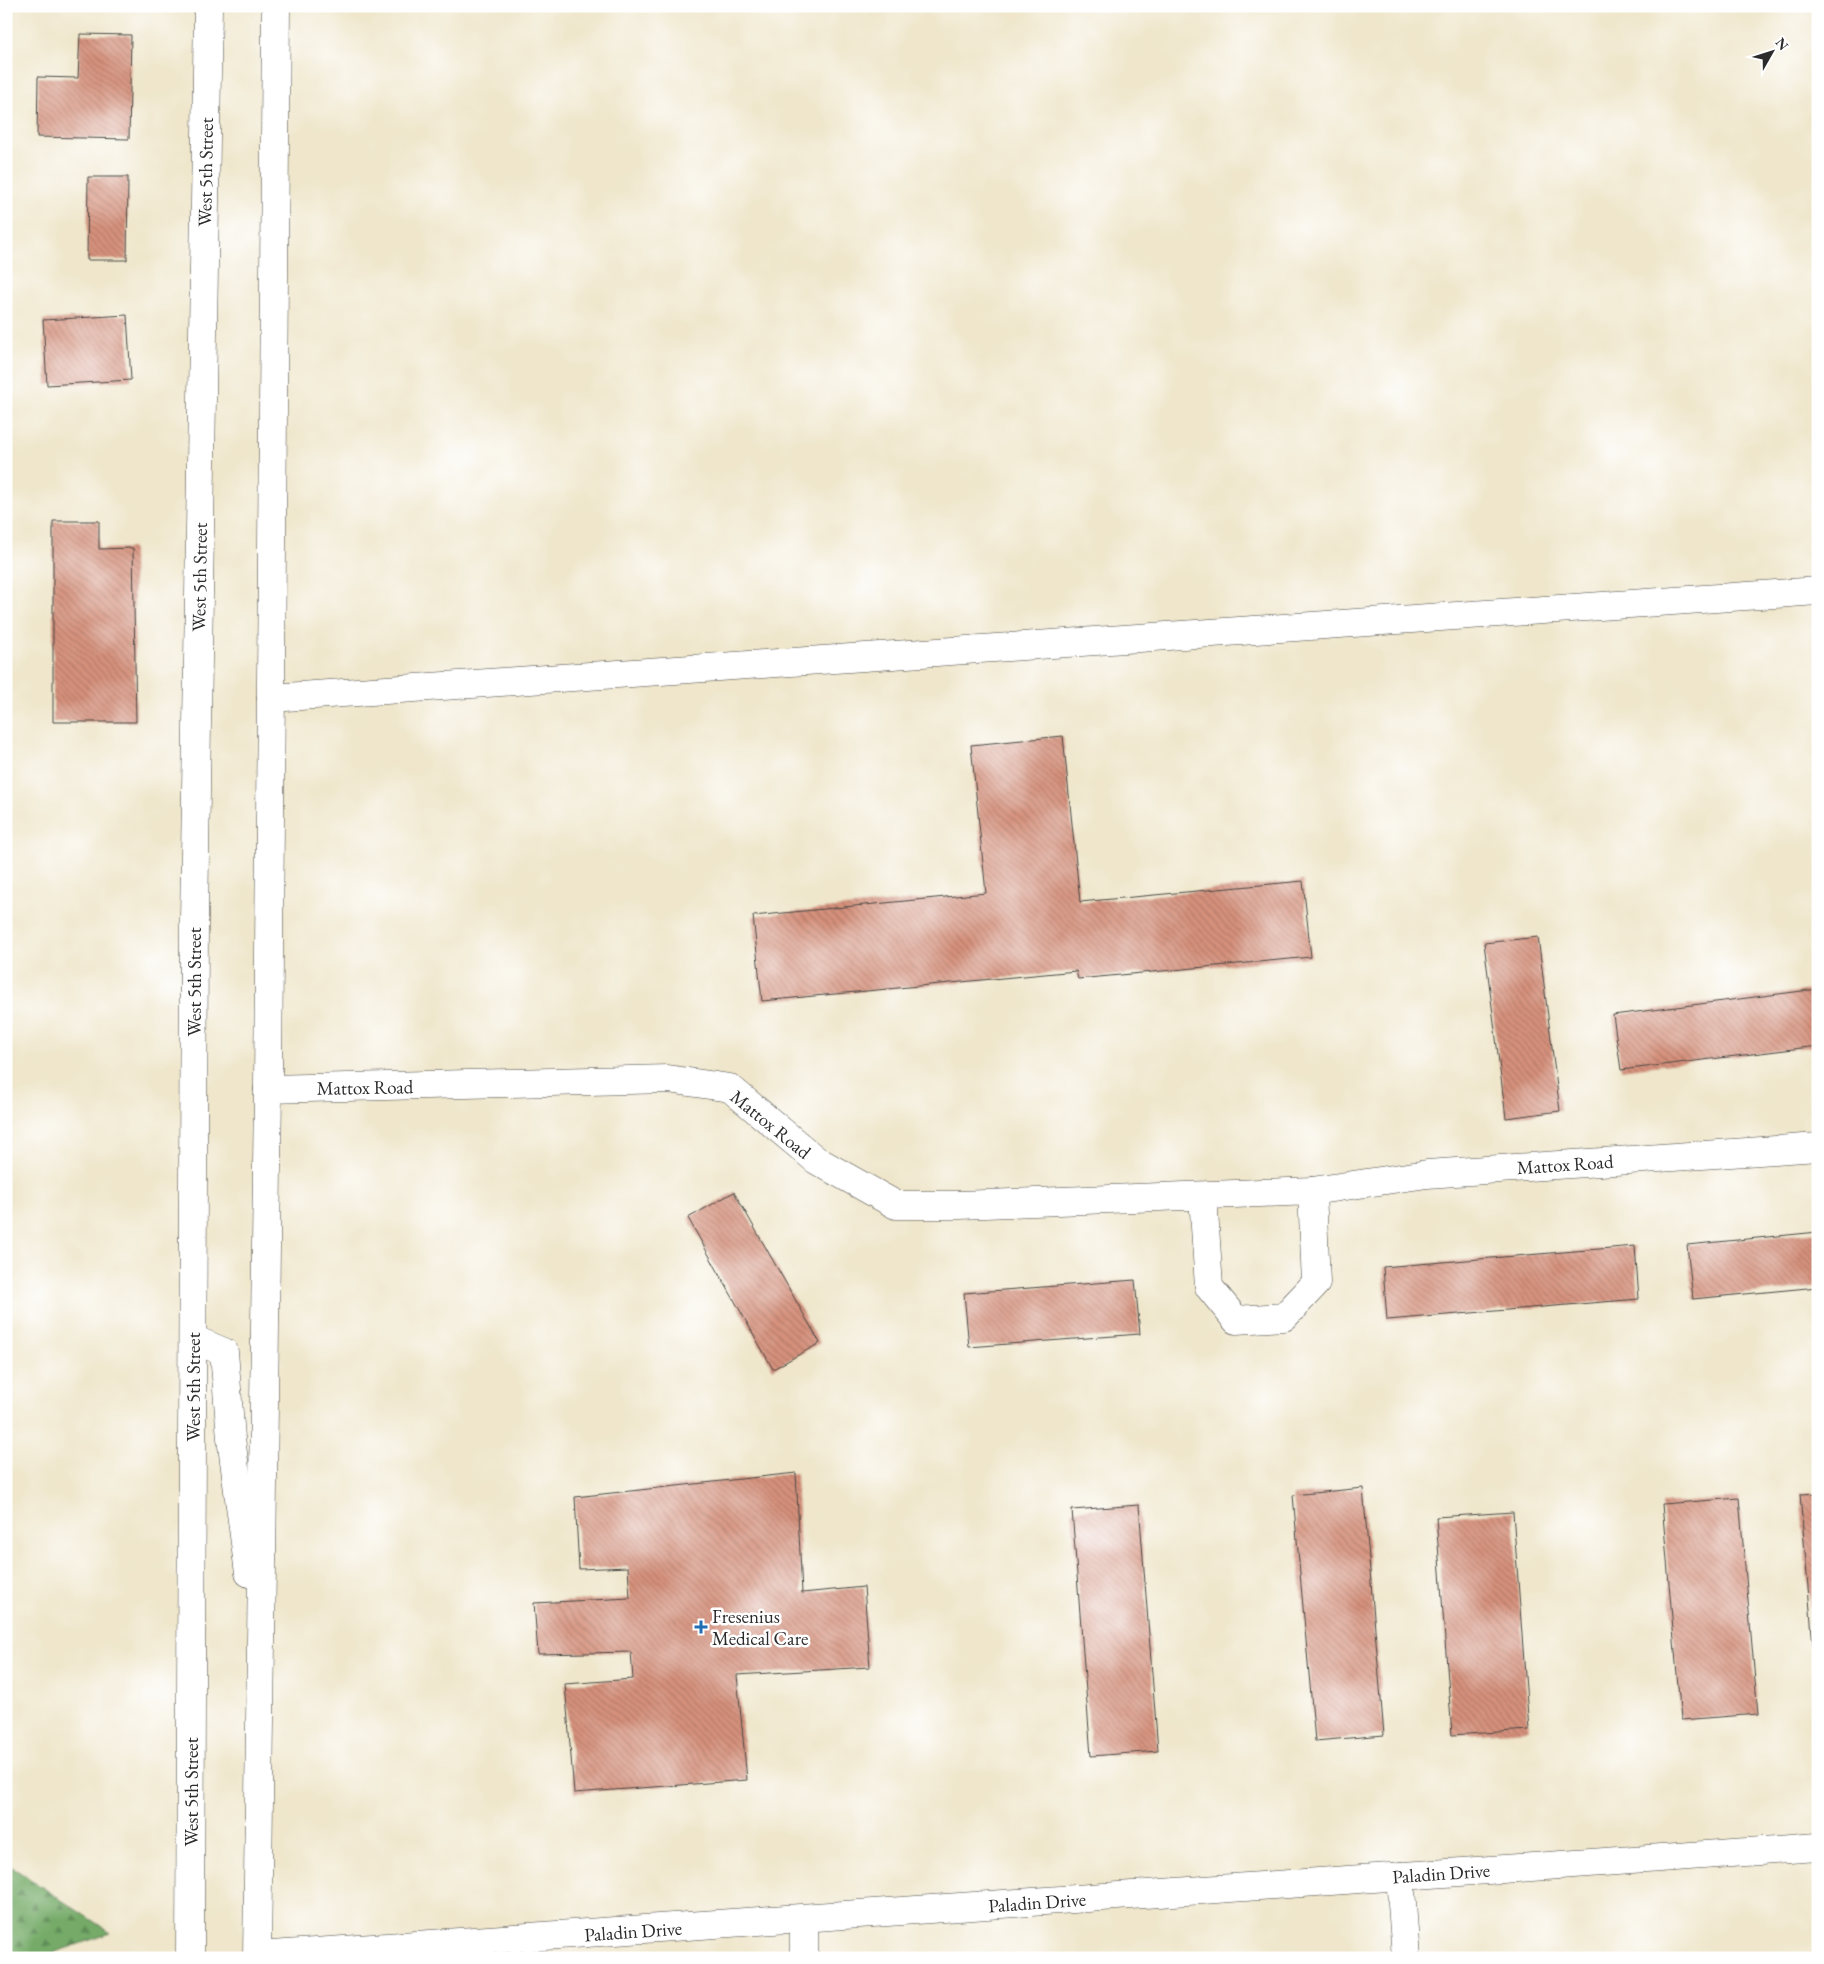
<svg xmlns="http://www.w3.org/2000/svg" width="1824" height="1964" font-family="'EB Garamond',serif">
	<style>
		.forest { fill: url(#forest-firs); stroke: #506a4a }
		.building { fill: url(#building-back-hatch) }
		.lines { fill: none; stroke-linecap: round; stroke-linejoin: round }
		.minor-casing { stroke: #484743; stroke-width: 29 }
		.major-casing { stroke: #484743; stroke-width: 29 }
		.minor { stroke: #fff; stroke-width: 28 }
		.major { stroke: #fff; stroke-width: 28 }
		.poi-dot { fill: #1f6fb2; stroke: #fff; stroke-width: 2 }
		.labels { text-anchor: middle; stroke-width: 5; stroke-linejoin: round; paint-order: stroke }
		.street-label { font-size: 19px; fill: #2b2b2b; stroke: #fff }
		.poi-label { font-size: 19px; fill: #2b2b2b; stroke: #fff; text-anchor: start }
	</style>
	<defs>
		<pattern id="forest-firs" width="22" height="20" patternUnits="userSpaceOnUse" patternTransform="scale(1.25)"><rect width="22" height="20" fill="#74aa68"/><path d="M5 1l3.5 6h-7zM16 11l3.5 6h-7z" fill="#5f8b56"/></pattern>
		<pattern id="building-back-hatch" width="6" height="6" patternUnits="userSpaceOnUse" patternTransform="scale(1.25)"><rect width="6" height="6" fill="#d6917c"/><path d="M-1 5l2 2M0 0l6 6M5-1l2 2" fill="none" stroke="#ae7766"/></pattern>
	</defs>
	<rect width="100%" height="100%" fill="#fff"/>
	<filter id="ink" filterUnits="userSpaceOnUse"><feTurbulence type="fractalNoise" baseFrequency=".02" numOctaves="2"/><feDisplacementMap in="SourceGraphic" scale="10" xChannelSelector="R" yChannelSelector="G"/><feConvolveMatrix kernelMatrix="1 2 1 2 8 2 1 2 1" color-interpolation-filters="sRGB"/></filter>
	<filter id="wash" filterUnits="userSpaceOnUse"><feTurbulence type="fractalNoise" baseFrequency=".0096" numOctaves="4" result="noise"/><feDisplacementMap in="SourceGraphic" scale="20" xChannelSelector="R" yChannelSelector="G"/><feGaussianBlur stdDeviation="1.12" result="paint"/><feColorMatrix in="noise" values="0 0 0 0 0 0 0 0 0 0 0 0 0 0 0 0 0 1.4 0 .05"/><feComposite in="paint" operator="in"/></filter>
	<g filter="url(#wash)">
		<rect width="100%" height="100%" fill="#efe6cb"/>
		<!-- forest -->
		<polygon class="forest" points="6,1863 111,1933 38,1958 6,1958"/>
		<g id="blocks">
			<!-- building -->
			<g class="building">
				<polygon points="80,34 131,35 129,139 37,137 38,77 78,78"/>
				<polygon points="88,177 128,177 127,260 87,260"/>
				<polygon points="127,315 131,380 47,385 43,320"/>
				<polygon points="53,521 99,521 99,549 133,548 136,722 53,722"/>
				<polygon points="1063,736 1080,902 1303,881 1311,957 1078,979 1076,971 762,1001 753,916 986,893 971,745"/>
				<polygon points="1538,937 1560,1111 1506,1118 1484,943"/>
				<polygon points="1818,989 1818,1046 1621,1070 1613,1015"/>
				<polygon points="734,1192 820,1343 773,1369 688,1218"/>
				<polygon points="1818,1232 1818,1287 1693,1299 1687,1245"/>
				<polygon points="1635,1246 1639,1299 1387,1320 1383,1267"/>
				<polygon points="1135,1280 1140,1334 969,1347 964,1293"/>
				<polygon points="796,1473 802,1593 864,1587 870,1667 737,1675 747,1780 574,1793 565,1684 633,1679 631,1652 538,1654 534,1603 630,1598 628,1567 579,1569 575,1497"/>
				<polygon points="1363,1488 1384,1735 1315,1741 1293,1495"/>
				<polygon points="1818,1493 1818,1680 1816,1680 1800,1494"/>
				<polygon points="1739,1498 1758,1714 1681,1720 1662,1504"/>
				<polygon points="1139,1505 1158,1751 1091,1756 1072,1510"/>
				<polygon points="1513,1512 1529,1730 1452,1735 1436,1517"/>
			</g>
		</g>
	</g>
	<g filter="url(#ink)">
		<use href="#blocks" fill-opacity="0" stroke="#484743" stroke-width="1"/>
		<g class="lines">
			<!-- minor casing -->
			<g class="minor-casing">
				<g id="minor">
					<polyline points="271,698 1818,591"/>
					<polyline points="268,1089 668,1079 730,1088 816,1160 896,1205 959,1205 1312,1191 1316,1283 1284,1317 1236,1320 1209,1287 1203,1196"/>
					<polyline points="1312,1191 1427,1174 1818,1147"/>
					<polyline points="1400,1876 1406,1958"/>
					<polyline points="804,1919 804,1958"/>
					<polyline points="257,1956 1818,1847"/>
				</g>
			</g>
			<!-- major casing -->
			<g class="major-casing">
				<g id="major">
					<polyline points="193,1339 224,1352 231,1438 249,1573"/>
					<polyline points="190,1958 194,922 208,6"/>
					<polyline points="257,1958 268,1089 276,6"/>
				</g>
			</g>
			<!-- minor -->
			<use href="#minor" class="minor"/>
			<!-- major -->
			<use href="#major" class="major"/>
		</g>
	</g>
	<!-- markers -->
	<path class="poi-dot" d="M698.5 1619.5h5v5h5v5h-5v5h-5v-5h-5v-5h5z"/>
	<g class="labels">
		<!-- street labels -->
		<g class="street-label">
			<text transform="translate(205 172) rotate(-89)" y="7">West 5th Street</text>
			<text transform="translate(199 577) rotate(-89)" y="7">West 5th Street</text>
			<text transform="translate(194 982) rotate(-90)" y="7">West 5th Street</text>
			<text transform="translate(365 1087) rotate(-1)" y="7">Mattox Road</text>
			<text transform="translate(771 1124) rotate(39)" y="7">Mattox Road</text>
			<text transform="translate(1565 1164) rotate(-4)" y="7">Mattox Road</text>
			<text transform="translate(193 1387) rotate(-90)" y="7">West 5th Street</text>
			<text transform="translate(191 1792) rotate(-90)" y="7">West 5th Street</text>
			<text transform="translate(1441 1873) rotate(-4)" y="7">Paladin Drive</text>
			<text transform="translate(1037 1902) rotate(-4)" y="7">Paladin Drive</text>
			<text transform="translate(633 1931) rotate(-4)" y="7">Paladin Drive</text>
		</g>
		<!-- poi labels -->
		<g class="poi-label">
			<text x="712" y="1623">Fresenius<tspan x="712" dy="22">Medical Care</tspan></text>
		</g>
	</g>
	<!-- margin -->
	<rect width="1824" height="1964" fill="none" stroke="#fff" stroke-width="25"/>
	<!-- north arrow -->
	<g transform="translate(1772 52) rotate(51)" stroke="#ffffff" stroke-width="4" paint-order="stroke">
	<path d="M0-4L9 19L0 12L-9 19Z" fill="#2b2b2b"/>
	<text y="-8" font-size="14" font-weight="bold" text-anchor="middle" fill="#2b2b2b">N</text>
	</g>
</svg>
